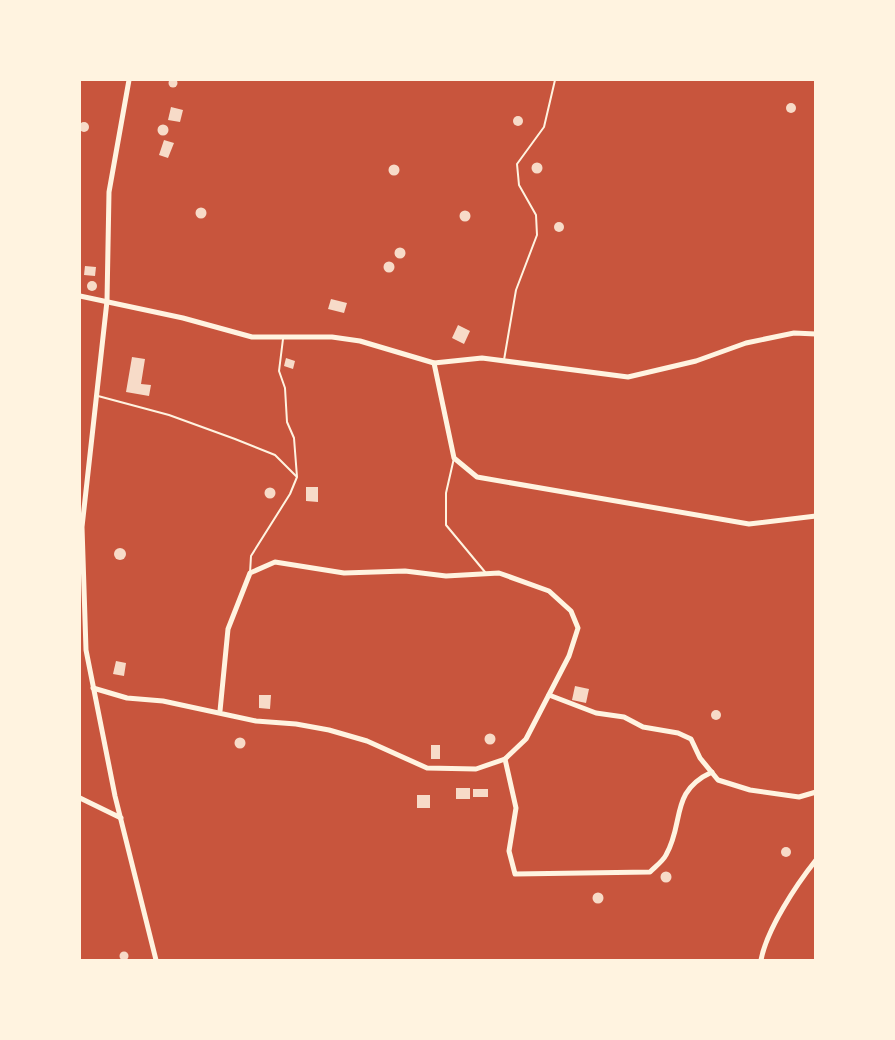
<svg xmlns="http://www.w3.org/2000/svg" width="895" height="1040" font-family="Signika,sans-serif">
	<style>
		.building { fill: #f7dbc8 }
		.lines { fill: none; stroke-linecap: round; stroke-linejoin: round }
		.service { stroke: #fff3e0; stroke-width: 2 }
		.minor { stroke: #fff3e0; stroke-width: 5 }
	</style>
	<rect width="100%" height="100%" fill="#c8553d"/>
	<!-- building -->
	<g class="building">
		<circle cx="173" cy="83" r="4.5"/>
		<circle cx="791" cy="108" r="5"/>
		<polygon points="171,107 183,110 180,122 168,120"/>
		<circle cx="518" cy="121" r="5"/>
		<circle cx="84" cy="127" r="5"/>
		<circle cx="163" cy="130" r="5.5"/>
		<polygon points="164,140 174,143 168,158 159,155"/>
		<circle cx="537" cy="168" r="5.5"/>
		<circle cx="394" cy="170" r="5.5"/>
		<circle cx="201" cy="213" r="5.5"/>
		<circle cx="465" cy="216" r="5.5"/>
		<circle cx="559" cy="227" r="5"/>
		<circle cx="400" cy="253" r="5.5"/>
		<circle cx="389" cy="267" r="5.5"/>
		<polygon points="85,266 96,267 95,276 84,275"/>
		<circle cx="92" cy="286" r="5"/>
		<polygon points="331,299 347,303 344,313 328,309"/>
		<polygon points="458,325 470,331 464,344 452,338"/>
		<polygon points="132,357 145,359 141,384 151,385 149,396 126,392"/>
		<polygon points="286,358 295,361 293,369 284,366"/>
		<polygon points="306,487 318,487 318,502 306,501"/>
		<circle cx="270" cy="493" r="5.5"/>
		<circle cx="120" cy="554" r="6"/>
		<polygon points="116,661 126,663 124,676 113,674"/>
		<polygon points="575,686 589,689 586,703 572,700"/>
		<polygon points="259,695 271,695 270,709 259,708"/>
		<circle cx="716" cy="715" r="5"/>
		<circle cx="490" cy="739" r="5.5"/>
		<circle cx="240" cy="743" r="5.5"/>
		<rect x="431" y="745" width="9" height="14"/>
		<rect x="456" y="788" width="14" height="11"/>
		<rect x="473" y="789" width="15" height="8"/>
		<rect x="417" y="795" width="13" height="13"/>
		<circle cx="786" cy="852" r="5"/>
		<circle cx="666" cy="877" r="5.5"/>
		<circle cx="598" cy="898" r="5.5"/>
		<circle cx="124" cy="956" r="4.5"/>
	</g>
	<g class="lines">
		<!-- service -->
		<g class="service">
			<polyline points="504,360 516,290 537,235 536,215 519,185 517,164 544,127 555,80"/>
			<polyline points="98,396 169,415 235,439 275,455 296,476"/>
			<polyline points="454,458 446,493 446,525 485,572"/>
			<polyline points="250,573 251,556 290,494 297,477 294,438 287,422 285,388 279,371 283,339"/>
		</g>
		<!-- minor -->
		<g class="minor">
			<polyline points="129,80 109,192 107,301 82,527 86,650 115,796 156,960"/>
			<polyline points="80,296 183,318 252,337 332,337 360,341 434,363 482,358 628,377 696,361 746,343 794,333 816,334"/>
			<polyline points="434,363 454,458 477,477 749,524 816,516"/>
			<polyline points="93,688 127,698 163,701 256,721 296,724 329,730 367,741 427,768 476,769 505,759 526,739 569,656 578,628 571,611 549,591 499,573 446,576 405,571 344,573 275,562 250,573 228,629 220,711"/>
			<polyline points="549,695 596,713 624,717 643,727 678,733 691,739 700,758 718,780 750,790 799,797 816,792"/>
			<path d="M505,759L516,808L509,851L515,874L650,872C655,867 663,861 666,855C685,822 669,792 712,772"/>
			<polyline points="80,798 121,818"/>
			<path d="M761,960C767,929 796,885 816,860"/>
		</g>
	</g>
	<!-- border -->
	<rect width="895" height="1040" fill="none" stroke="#fff3e0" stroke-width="162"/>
</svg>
